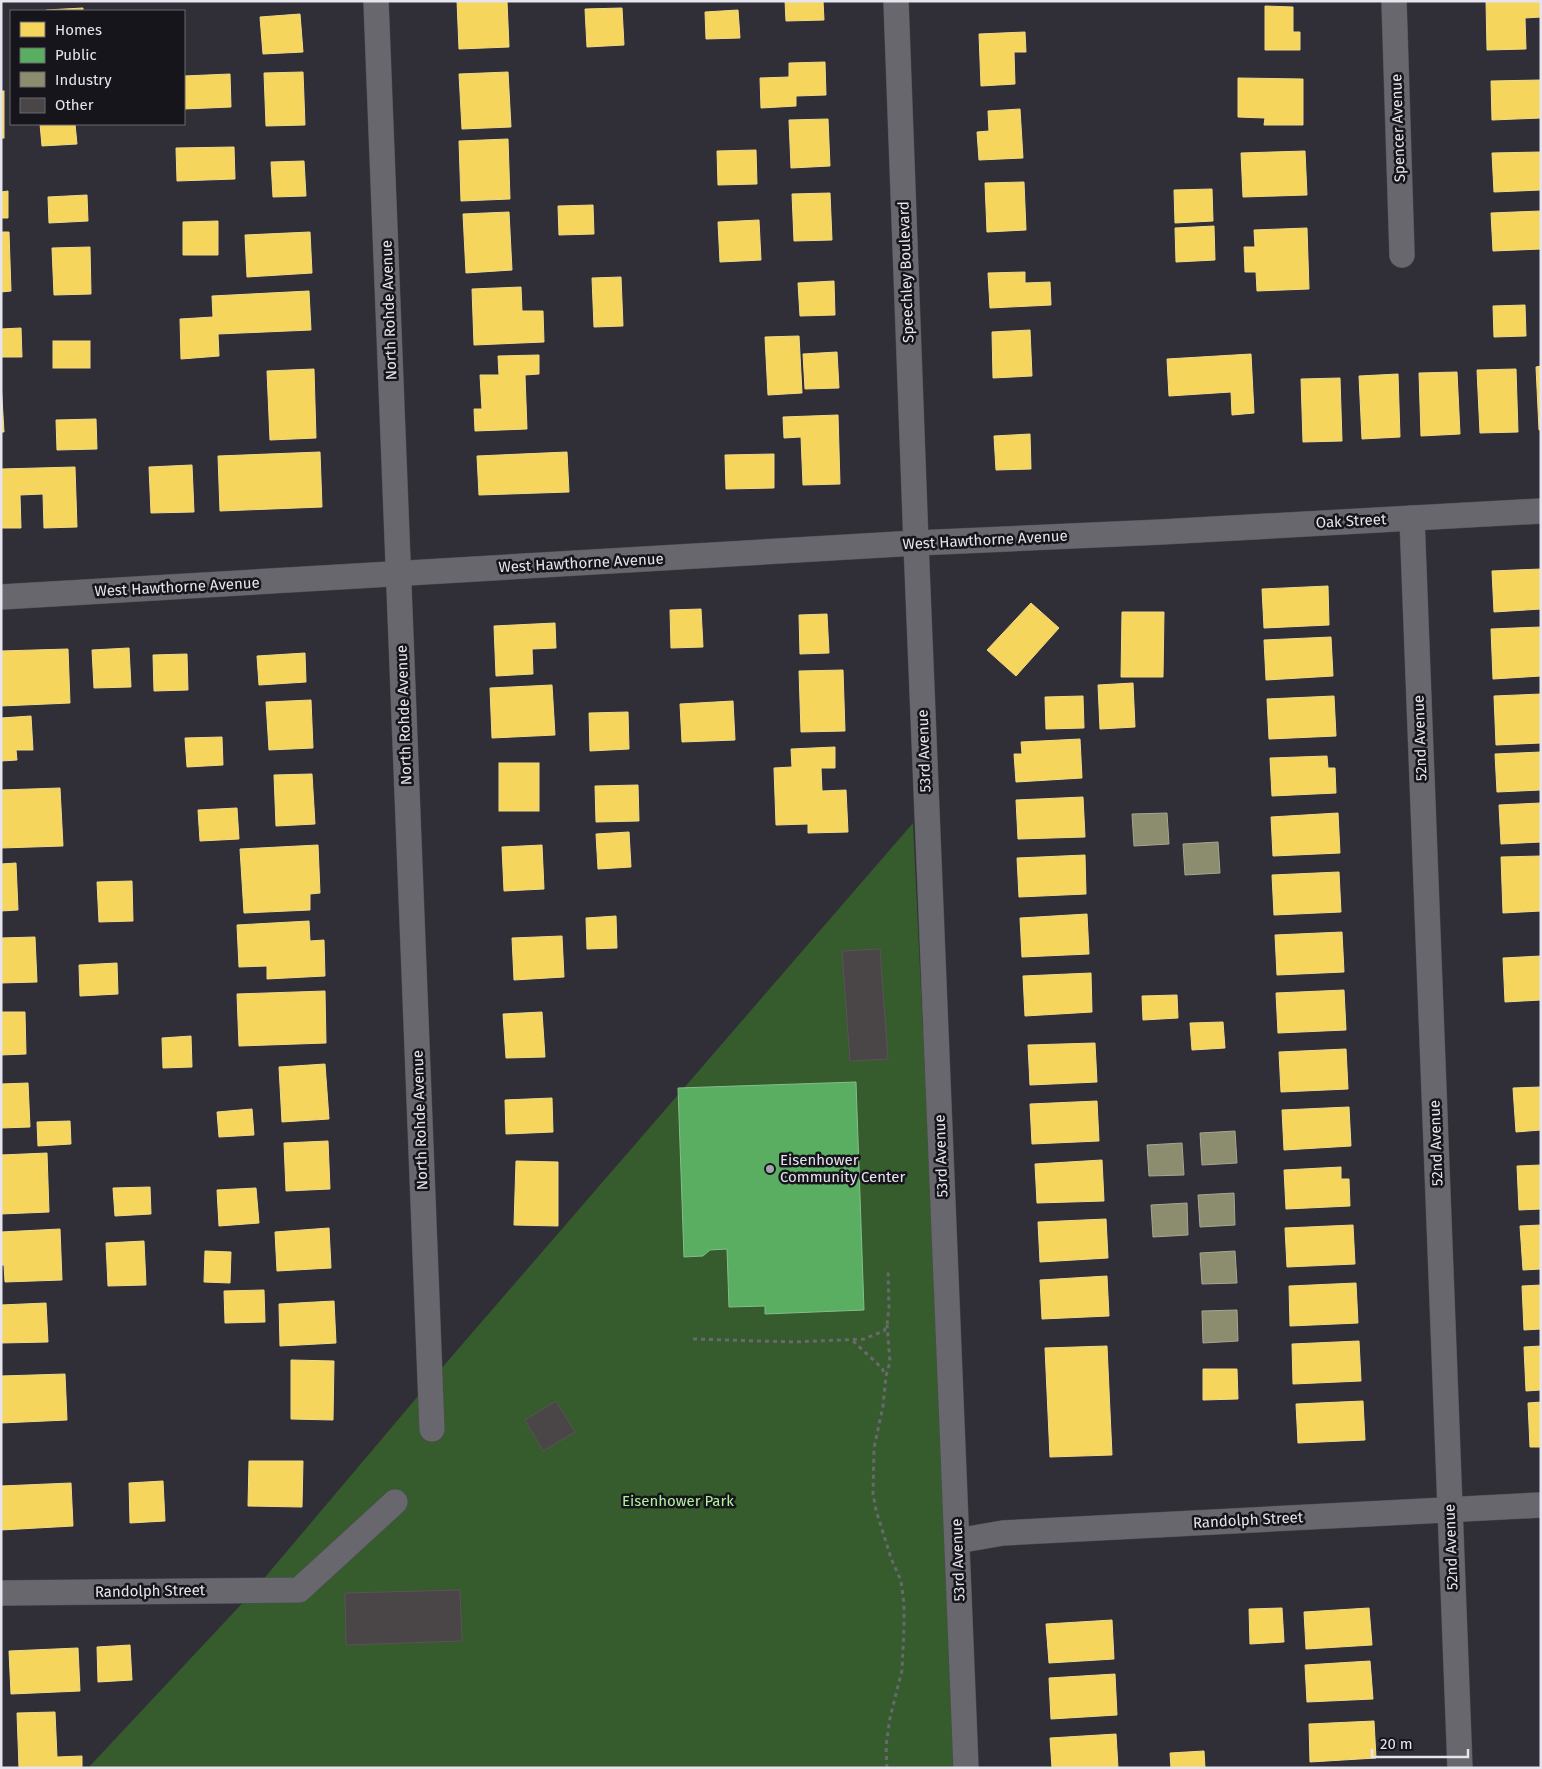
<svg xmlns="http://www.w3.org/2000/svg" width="1542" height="1769" font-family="'Fira Sans',sans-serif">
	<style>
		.green { fill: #365b2c }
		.homes { fill: #f6d55c; stroke: #f1da88 }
		.public { fill: #5aae61; stroke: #84be8b }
		.industry { fill: #8c8c6e; stroke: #a7a694 }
		.building { fill: #4a4648; stroke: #595456 }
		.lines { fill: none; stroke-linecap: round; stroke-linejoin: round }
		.minor-casing { stroke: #4e4d54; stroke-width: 26 }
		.path { stroke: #69686d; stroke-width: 3; stroke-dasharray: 4 4; stroke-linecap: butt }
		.minor { stroke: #68676d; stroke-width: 25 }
		.poi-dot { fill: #a6a4ae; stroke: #16151b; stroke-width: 2 }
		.labels { text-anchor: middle; stroke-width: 5; stroke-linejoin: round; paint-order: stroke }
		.street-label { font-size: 15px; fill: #e6e4ee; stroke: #16151b }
		.poi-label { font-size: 15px; fill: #e6e4ee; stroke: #16151b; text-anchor: start }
		.park-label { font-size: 15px; fill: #aef29b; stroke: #16151b }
	</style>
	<rect width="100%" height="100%" fill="#302e36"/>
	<!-- green -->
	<polygon class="green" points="913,823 937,1322 955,1768 88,1768 250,1595 440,1370"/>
	<!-- homes -->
	<g class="homes">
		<polygon points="457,1 507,1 509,47 459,49"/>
		<polygon points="785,1 823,1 824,20 786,21"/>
		<polygon points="1486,1 1541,1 1541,17 1525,18 1526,49 1487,50"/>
		<polygon points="1265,6 1293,7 1293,32 1300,32 1300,50 1265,50"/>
		<polygon points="83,8 83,11 46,11 46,10"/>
		<polygon points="622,8 624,45 587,47 585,9"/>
		<polygon points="738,10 740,38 706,39 705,12"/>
		<polygon points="300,14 303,52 263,54 260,17"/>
		<polygon points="1025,32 1026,52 1014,52 1015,84 981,86 979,34"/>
		<polygon points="825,62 826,95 796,96 796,106 761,108 760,78 789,77 789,63"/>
		<polygon points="303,72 305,125 266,126 264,73"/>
		<polygon points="508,72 511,127 462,129 459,74"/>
		<polygon points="230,74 231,107 184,109 184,76"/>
		<polygon points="1238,78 1303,79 1303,125 1264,125 1265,118 1238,117"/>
		<polygon points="1541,80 1541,118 1492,120 1491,81"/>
		<rect x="1" y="91" width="3" height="47"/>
		<polygon points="1020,109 1023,158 979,160 977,132 989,131 988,111"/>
		<polygon points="828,119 830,166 791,168 789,120"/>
		<polygon points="40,124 75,124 77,144 42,146"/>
		<polygon points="508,139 510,199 461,201 459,141"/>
		<polygon points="234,147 235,179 177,181 176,148"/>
		<polygon points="756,150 757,184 718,185 717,151"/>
		<polygon points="1305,151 1307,195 1243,197 1241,153"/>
		<polygon points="1541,152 1541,190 1494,192 1492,153"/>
		<polygon points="304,161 306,196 273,197 271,162"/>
		<polygon points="1024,182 1026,230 987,232 985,183"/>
		<polygon points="1212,189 1213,221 1175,223 1174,190"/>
		<polygon points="8,191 8,218 1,218 1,192"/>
		<polygon points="830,193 832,240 794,241 792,194"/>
		<polygon points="87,195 88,221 49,223 48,197"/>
		<polygon points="593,205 594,234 559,235 558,206"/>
		<polygon points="1541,211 1541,249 1493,251 1491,213"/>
		<polygon points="509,212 512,270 466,273 463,214"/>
		<polygon points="759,220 761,260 720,262 718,222"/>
		<polygon points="218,221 218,255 183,255 183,222"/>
		<polygon points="1214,226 1215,260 1176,262 1175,228"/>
		<polygon points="1307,228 1309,289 1257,291 1256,272 1245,272 1244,247 1255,247 1254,230"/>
		<polygon points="1,232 9,232 11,291 1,292"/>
		<polygon points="310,232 312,273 247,277 245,235"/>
		<polygon points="90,247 91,294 54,295 52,248"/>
		<polygon points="1025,272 1025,283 1050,282 1051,305 990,308 988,273"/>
		<polygon points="621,277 623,326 594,327 592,278"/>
		<polygon points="834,281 835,315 800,316 798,283"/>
		<polygon points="521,287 522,311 543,311 544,342 474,345 472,289"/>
		<polygon points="309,291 311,330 218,334 219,356 181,359 180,319 213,317 212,296"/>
		<polygon points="1525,305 1526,336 1494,337 1493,306"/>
		<polygon points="21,328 22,357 1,357 1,329"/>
		<polygon points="1030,330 1032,376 993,378 992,332"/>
		<polygon points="799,336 802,393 768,395 765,337"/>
		<rect x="53" y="341" width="37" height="27"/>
		<polygon points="837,352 839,388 805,389 803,354"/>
		<polygon points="1251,354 1254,413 1232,415 1231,392 1169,396 1167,359"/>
		<polygon points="539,355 539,374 525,375 527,429 475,431 474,409 482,409 480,375 499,375 498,356"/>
		<polygon points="1541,366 1541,430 1539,430 1536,367"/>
		<polygon points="314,369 316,438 270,440 267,371"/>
		<polygon points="1516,369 1518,432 1480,433 1477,370"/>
		<polygon points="1457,372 1460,434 1421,436 1419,373"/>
		<polygon points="1398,374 1400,437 1362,439 1359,376"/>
		<polygon points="1340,378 1342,441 1303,442 1301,379"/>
		<polygon points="1,382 4,432 1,432"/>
		<polygon points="838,415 840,484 803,485 801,437 784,438 783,417"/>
		<polygon points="96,419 97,449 57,450 56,420"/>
		<polygon points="1030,434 1031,469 996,470 994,436"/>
		<polygon points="320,452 322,507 220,511 218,456"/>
		<polygon points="567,452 569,492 479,495 477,456"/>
		<polygon points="774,454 774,488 726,489 725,455"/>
		<polygon points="192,465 194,512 151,513 149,467"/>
		<polygon points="75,467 77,527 44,528 43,494 20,495 21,528 1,528 1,469"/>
		<polygon points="1541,569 1541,609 1494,612 1492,571"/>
		<polygon points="1328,586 1329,625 1264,628 1262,589"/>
		<polygon points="1031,603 1059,628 1016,676 987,650"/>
		<polygon points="701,609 703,647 671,648 670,610"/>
		<polygon points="1122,612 1164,612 1163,677 1121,677"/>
		<polygon points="827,614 829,653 800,654 799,615"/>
		<polygon points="555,623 556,648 532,649 533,674 496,676 494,626"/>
		<polygon points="1541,627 1541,676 1493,679 1491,629"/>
		<polygon points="1331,637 1333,676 1266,680 1264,640"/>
		<polygon points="129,648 131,687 94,688 92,650"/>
		<polygon points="68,649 70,703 1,706 1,651"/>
		<polygon points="305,653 306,682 259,685 257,656"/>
		<polygon points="187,654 188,690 154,691 153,655"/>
		<polygon points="843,670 845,731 801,732 799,671"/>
		<polygon points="1133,683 1135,727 1100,729 1098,685"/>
		<polygon points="552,685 555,735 492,738 490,688"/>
		<polygon points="1541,694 1541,743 1496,745 1494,696"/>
		<polygon points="1083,696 1084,728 1046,729 1045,697"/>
		<polygon points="1334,696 1336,736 1269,739 1267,699"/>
		<polygon points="311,700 313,748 269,750 266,702"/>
		<polygon points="733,701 735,740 682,742 680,704"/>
		<polygon points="628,712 629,749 590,751 589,713"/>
		<polygon points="31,716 33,750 16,750 17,760 1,761 1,718"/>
		<polygon points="222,737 223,765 187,767 185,738"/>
		<polygon points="1080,739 1082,778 1016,782 1014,754 1022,754 1021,742"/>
		<polygon points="835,747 835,768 821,768 822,791 846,790 848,832 808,833 808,824 776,825 774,768 792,767 791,749"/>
		<polygon points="1541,752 1541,790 1497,792 1495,754"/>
		<polygon points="1327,756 1328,768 1335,768 1336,793 1272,796 1270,758"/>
		<rect x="499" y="763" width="40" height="48"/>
		<polygon points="312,774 315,824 276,826 274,775"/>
		<polygon points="638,785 639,821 596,822 595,786"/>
		<polygon points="60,788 63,846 1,848 1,790"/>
		<polygon points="1083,797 1085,837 1018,839 1016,800"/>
		<polygon points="1541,803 1541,842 1501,844 1499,805"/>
		<polygon points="237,808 239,839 200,841 198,810"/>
		<polygon points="1338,813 1340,853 1273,856 1271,817"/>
		<polygon points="629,832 631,867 598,869 596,834"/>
		<polygon points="318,845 320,893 310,894 310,910 244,913 240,849"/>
		<polygon points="542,845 544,889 504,891 502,847"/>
		<polygon points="1085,855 1086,894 1019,897 1017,858"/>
		<polygon points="1541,856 1541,911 1503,913 1501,857"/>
		<polygon points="16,863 18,910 1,911 1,864"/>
		<polygon points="1339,872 1341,912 1274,915 1272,875"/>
		<polygon points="132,881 133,921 99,922 97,882"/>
		<polygon points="1087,914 1089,954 1022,957 1020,918"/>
		<polygon points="616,916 617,948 587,949 586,918"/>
		<polygon points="309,921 310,941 324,940 325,976 267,979 267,966 239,967 237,925"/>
		<polygon points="1342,932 1344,972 1277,975 1275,935"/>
		<polygon points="562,936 564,977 514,980 512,938"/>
		<polygon points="35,937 37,982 1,983 1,938"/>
		<polygon points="1541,956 1541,1000 1505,1002 1503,958"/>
		<polygon points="117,963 118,994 80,996 79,965"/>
		<polygon points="1091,973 1092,1012 1025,1016 1023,976"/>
		<polygon points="1344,990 1346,1030 1278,1033 1276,993"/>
		<polygon points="325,991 326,1043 239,1046 237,994"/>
		<polygon points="1177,995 1178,1018 1143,1020 1142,996"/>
		<polygon points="1,1012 25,1012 26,1054 1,1055"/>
		<polygon points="542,1012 545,1057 506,1058 503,1014"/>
		<polygon points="1223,1022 1225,1048 1192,1050 1190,1023"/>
		<polygon points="191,1036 192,1067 163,1068 162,1038"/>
		<polygon points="1095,1043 1097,1082 1030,1085 1028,1045"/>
		<polygon points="1346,1049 1348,1089 1281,1092 1279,1052"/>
		<polygon points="325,1064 329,1119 282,1122 279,1067"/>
		<polygon points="28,1083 30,1127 1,1128 1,1084"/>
		<polygon points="1541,1087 1541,1130 1516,1132 1513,1088"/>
		<polygon points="552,1098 553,1132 506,1134 505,1100"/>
		<polygon points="1097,1101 1099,1141 1032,1144 1030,1104"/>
		<polygon points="1349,1107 1351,1146 1284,1150 1282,1110"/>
		<polygon points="252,1109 254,1135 219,1137 217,1112"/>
		<polygon points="70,1121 71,1144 38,1146 37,1122"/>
		<polygon points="328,1141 330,1189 286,1191 284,1143"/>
		<polygon points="47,1153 49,1212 1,1214 1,1155"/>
		<polygon points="1102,1160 1104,1201 1037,1203 1035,1164"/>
		<polygon points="516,1161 558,1162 558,1226 514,1225"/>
		<polygon points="1541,1165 1541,1209 1519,1210 1517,1166"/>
		<polygon points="1341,1167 1341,1179 1349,1179 1350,1206 1286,1209 1284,1170"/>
		<polygon points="150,1187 151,1214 115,1216 113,1188"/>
		<polygon points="256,1188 259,1223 219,1226 217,1190"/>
		<polygon points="1106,1219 1108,1258 1040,1262 1038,1222"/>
		<polygon points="1353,1225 1355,1264 1287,1267 1285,1228"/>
		<polygon points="1541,1225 1541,1269 1523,1270 1520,1226"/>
		<polygon points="329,1228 331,1268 277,1271 275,1232"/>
		<polygon points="60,1229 62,1280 5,1282 4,1265 1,1265 1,1232"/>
		<polygon points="144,1241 146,1285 108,1286 106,1243"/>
		<polygon points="205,1251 231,1252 230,1283 204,1282"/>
		<polygon points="1107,1276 1109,1316 1042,1319 1040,1280"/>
		<polygon points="1356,1283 1358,1323 1290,1326 1289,1286"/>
		<polygon points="1541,1285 1541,1329 1524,1330 1522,1286"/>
		<polygon points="264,1290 265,1322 225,1323 224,1291"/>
		<polygon points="334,1301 336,1343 280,1346 279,1304"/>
		<polygon points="46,1303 48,1342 1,1343 1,1305"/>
		<polygon points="1359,1341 1361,1381 1293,1384 1292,1344"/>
		<polygon points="1107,1346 1112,1455 1050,1457 1045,1348"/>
		<polygon points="1541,1346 1541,1390 1526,1391 1524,1347"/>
		<polygon points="291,1360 334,1361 333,1420 291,1419"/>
		<polygon points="1203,1369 1237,1369 1238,1399 1203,1400"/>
		<polygon points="65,1374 67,1420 1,1423 1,1376"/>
		<polygon points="1363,1401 1365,1440 1298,1443 1296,1404"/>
		<polygon points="1541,1402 1541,1447 1530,1447 1528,1403"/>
		<polygon points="249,1461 303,1461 302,1507 248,1506"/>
		<polygon points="163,1481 165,1521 130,1523 129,1483"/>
		<polygon points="71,1483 73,1526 1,1530 1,1486"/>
		<polygon points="1282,1608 1284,1642 1250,1644 1249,1609"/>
		<polygon points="1369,1608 1372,1645 1306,1649 1304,1612"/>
		<polygon points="1112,1620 1114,1659 1049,1663 1046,1624"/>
		<polygon points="130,1645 132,1680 98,1682 97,1647"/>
		<polygon points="78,1648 80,1691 11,1694 9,1651"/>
		<polygon points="1370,1661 1373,1699 1307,1702 1305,1665"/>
		<polygon points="1115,1674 1117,1715 1051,1719 1049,1678"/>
		<polygon points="55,1712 57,1757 82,1756 82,1768 19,1768 17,1713"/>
		<polygon points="1374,1721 1376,1758 1310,1762 1309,1724"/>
		<polygon points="1116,1734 1118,1768 1052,1768 1050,1738"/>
		<polygon points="1204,1751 1205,1768 1171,1768 1170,1753"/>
	</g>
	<!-- public -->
	<polygon class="public" points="856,1082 864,1310 765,1314 765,1306 729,1307 727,1249 710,1250 703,1256 684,1257 678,1088"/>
	<!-- industry -->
	<g class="industry">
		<polygon points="1167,813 1169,844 1134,846 1132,814"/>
		<polygon points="1218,842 1220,873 1185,875 1183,844"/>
		<polygon points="1235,1131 1237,1163 1202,1165 1200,1133"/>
		<polygon points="1182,1143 1184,1175 1149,1176 1147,1145"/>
		<polygon points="1234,1193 1235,1225 1200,1227 1198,1195"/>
		<polygon points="1187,1203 1188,1235 1153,1237 1151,1205"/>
		<polygon points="1235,1251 1237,1283 1202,1284 1200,1253"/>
		<polygon points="1237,1310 1238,1341 1203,1343 1202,1311"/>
	</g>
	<!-- building -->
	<g class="building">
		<polygon points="880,949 888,1059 850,1061 842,951"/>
		<polygon points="556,1401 575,1432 543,1451 525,1420"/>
		<polygon points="460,1590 462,1641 346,1645 345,1593"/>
	</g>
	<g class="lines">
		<!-- minor casing -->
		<g class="minor-casing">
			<g id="minor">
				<polyline points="376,1 432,1429"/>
				<polyline points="896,1 916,543 966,1768"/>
				<polyline points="1394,1 1402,255"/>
				<polyline points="1412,518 1460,1768"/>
				<polyline points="1,597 916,543 1161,532 1541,511"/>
				<polyline points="957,1541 1003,1533 1541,1505"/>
				<polyline points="1,1593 299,1590 395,1502"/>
			</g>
		</g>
		<!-- path -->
		<g class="path">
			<polyline points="693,1339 794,1342 864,1339 884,1331 887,1325 889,1307 888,1271"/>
			<polyline points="853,1341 882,1368 885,1376"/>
			<polyline points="204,1768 204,1767"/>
			<polyline points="887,1768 886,1746 890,1718 902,1670 904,1627 904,1604 901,1581 891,1558 876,1510 873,1494 874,1448 883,1406 886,1376 890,1362 887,1325"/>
		</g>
		<!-- minor -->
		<use href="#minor" class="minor"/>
	</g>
	<!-- markers -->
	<circle class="poi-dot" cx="770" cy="1169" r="5"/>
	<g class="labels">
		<!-- street labels -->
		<g class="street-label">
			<text transform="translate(1398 128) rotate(-92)" y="5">Spencer Avenue</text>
			<text transform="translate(906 272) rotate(-92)" y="5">Speechley Boulevard</text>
			<text transform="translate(389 310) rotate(-92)" y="5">North Rohde Avenue</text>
			<text transform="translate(1351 521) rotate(-3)" y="5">Oak Street</text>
			<text transform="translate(985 540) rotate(-3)" y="5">West Hawthorne Avenue</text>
			<text transform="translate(581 563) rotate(-3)" y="5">West Hawthorne Avenue</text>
			<text transform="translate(177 587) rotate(-3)" y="5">West Hawthorne Avenue</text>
			<text transform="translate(404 715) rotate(-92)" y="5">North Rohde Avenue</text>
			<text transform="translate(1420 738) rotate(-92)" y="5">52nd Avenue</text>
			<text transform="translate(924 751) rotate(-92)" y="5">53rd Avenue</text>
			<text transform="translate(420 1120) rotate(-92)" y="5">North Rohde Avenue</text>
			<text transform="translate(1436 1143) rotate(-92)" y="5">52nd Avenue</text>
			<text transform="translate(941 1156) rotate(-92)" y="5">53rd Avenue</text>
			<text transform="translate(1248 1520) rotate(-3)" y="5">Randolph Street</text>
			<text transform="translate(1451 1547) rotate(-92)" y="5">52nd Avenue</text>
			<text transform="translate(958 1560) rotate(-92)" y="5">53rd Avenue</text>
			<text transform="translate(150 1591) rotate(-1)" y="5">Randolph Street</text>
		</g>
		<!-- poi labels -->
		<g class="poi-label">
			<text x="780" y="1165">Eisenhower<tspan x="780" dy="17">Community Center</tspan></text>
		</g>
		<!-- park labels -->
		<g class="park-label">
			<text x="678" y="1506">Eisenhower Park</text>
		</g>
	</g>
	<!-- border -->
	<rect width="1542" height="1769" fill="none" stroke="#e6e4ee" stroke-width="5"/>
	<!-- legend -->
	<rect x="10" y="10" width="175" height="115" fill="#16151b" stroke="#69686f"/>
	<rect x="20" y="22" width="25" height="15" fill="#f6d55c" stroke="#69686f"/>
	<text x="55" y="35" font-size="15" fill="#e6e4ee">Homes</text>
	<rect x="20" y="48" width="25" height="15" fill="#5aae61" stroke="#69686f"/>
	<text x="55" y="60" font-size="15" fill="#e6e4ee">Public</text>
	<rect x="20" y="72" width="25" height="15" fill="#8c8c6e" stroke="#69686f"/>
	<text x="55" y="85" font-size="15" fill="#e6e4ee">Industry</text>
	<rect x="20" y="98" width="25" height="15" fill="#4a4648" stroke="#69686f"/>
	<text x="55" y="110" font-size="15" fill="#e6e4ee">Other</text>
	<!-- scale -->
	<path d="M1372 1749v8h96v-8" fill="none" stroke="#e6e4ee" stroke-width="2.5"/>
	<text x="1380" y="1749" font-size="15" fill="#e6e4ee" stroke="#16151b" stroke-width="4" paint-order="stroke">20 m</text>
</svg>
